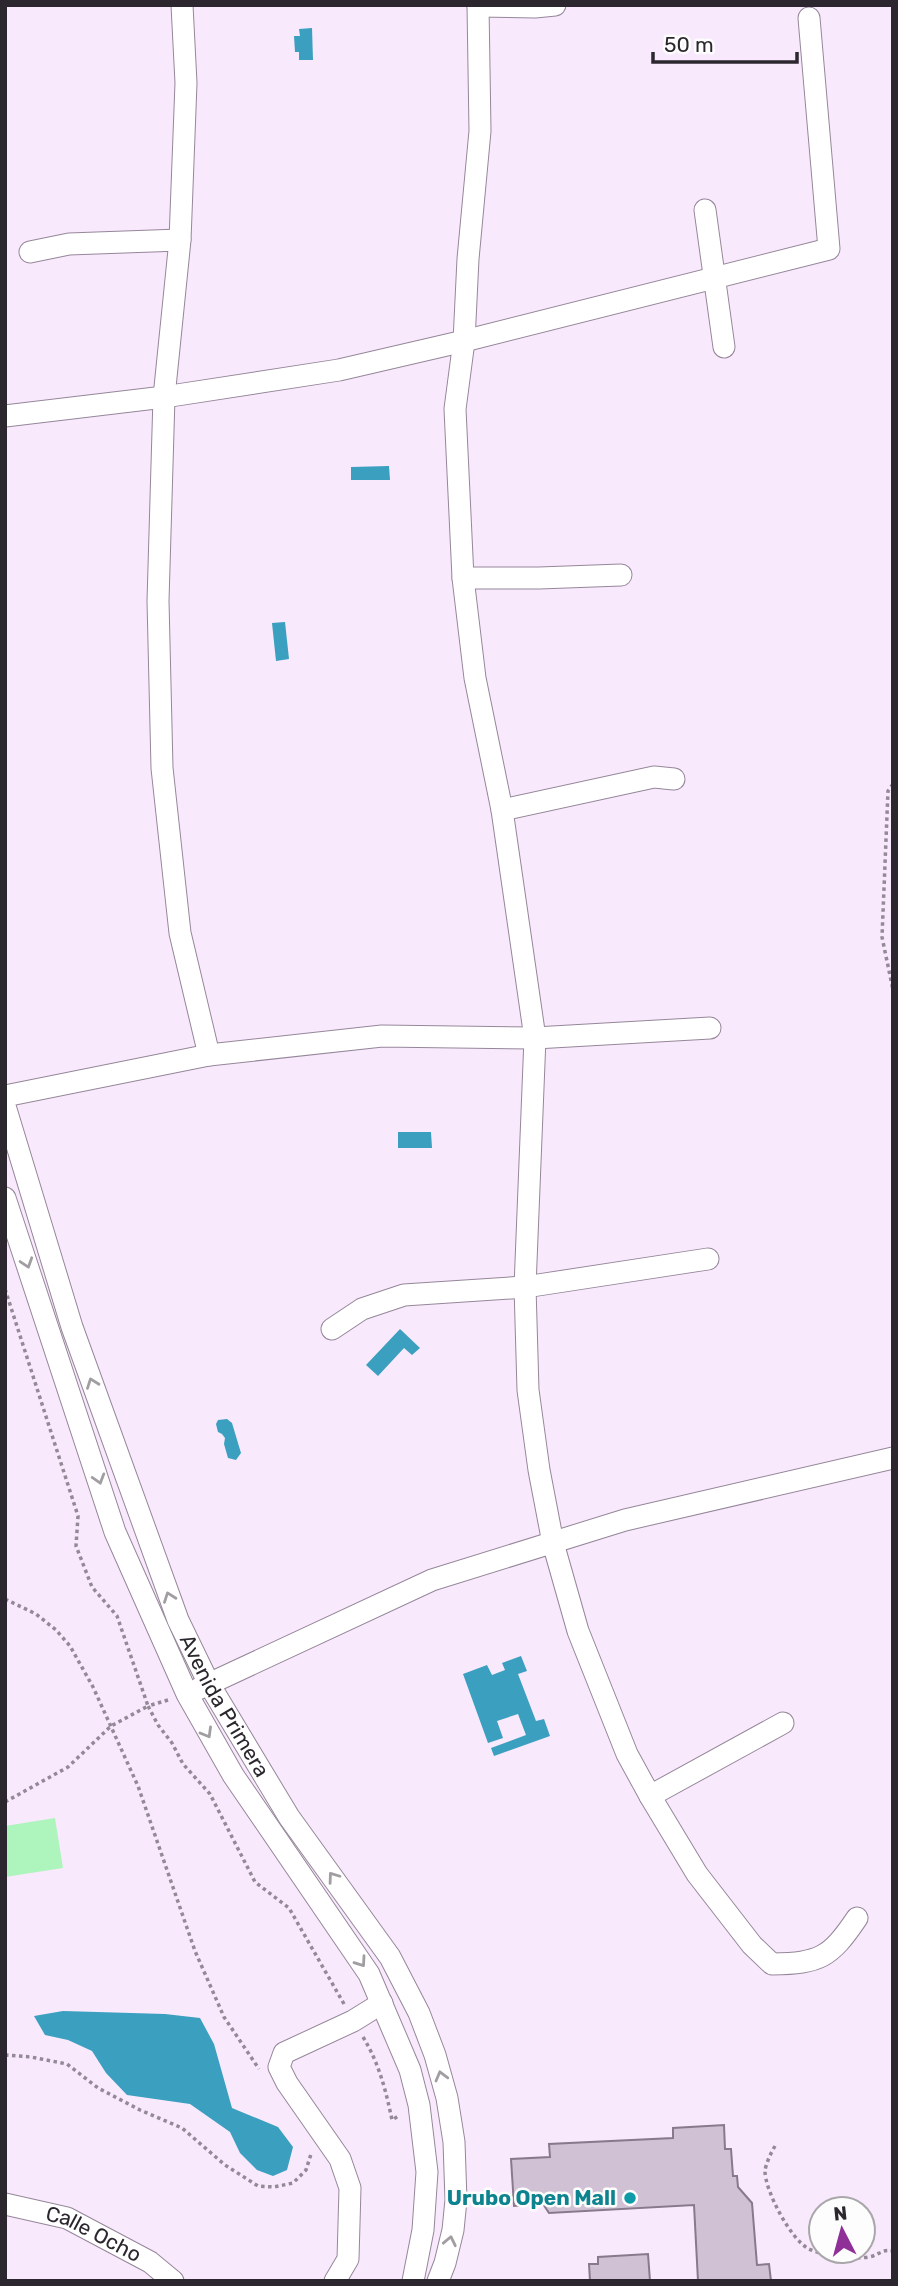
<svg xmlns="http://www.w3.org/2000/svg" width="898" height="2286" font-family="Rubik,sans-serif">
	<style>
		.green { fill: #aef4bd }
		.water { fill: #3b9fbf }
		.building { fill: #d0c1d4; stroke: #887a8c; stroke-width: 2 }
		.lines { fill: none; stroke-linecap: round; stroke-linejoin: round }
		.minor-casing { stroke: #958799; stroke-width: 23 }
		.path { stroke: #948997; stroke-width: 3.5; stroke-dasharray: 3.5 3.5; stroke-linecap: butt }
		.minor { stroke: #fff; stroke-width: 21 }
		.oneway { stroke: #a09ea1 }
		.culture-dot { fill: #0f9aa8; stroke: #fdfdfd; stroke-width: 2.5 }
		.labels { text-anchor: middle; stroke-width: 5; stroke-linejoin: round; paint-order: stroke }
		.street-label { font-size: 21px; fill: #2c272e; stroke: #fdfdfd }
		.culture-label { font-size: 21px; font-weight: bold; fill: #0d838f; stroke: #fdfdfd; text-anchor: end }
	</style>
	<rect width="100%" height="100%" fill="#f9e9fd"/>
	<!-- green -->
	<polygon class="green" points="55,1818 63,1868 5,1877 5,1826"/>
	<!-- water -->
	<g class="water">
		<polygon points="312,28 313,60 299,60 299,52 295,52 294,36 300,36 299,29"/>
		<polygon points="389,466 390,480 351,480 351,467"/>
		<polygon points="285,622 289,659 276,661 272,623"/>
		<polygon points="398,1132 431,1132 432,1148 398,1148"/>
		<polygon points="400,1329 420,1348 412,1355 404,1348 378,1376 366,1365"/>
		<polygon points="227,1419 232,1423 241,1453 236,1460 228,1458 224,1444 225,1438 222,1434 218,1432 216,1424 218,1420"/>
		<polygon points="521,1656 527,1671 518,1674 536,1721 544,1719 550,1736 494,1756 491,1748 526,1735 518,1714 497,1721 503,1738 488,1743 463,1674 487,1665 492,1675 505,1670 502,1663"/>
		<polygon points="63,2011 165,2014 200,2018 214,2044 232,2108 278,2127 293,2147 287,2170 273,2176 257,2170 240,2153 230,2132 190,2104 127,2095 106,2073 92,2051 68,2040 45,2035 34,2016"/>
	</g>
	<!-- building -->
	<g class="building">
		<polygon points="724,2125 725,2149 731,2149 733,2176 737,2176 738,2187 752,2203 757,2265 769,2264 771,2281 698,2281 694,2205 549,2213 543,2204 514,2206 511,2159 550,2157 549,2144 673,2138 673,2128"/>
		<polygon points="648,2254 650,2281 590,2281 589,2264 598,2264 598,2257"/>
	</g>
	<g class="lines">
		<!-- minor casing -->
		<g class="minor-casing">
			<g id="minor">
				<polyline points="182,5 186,83 180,240 164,397 158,601 162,768 180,933 209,1055"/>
				<path d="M478,5L480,131L468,259L464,341L455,409L463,578L475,678L502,810L535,1038L525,1287L528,1390L539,1470L553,1543L578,1631L627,1754L650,1796L697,1874L752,1945L772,1964C820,1963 830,1958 857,1918"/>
				<polyline points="478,6 535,7 555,5"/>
				<polyline points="705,210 724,347"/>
				<polyline points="30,252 69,244 180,240"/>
				<polyline points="5,416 164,397 339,370 464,341 829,249 809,18"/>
				<polyline points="463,578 539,578 621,575"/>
				<polyline points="502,810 654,777 674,779"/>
				<polyline points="5,1096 209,1055 382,1036 535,1038 710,1028"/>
				<path id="s1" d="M5,1106L72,1327L178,1620L209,1684L289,1817L390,1957L419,2013L435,2055L447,2098L454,2142L456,2200L453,2230L445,2263L438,2281"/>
				<polyline points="5,1198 115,1532 187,1694 233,1775 369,1974 410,2070 419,2105 427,2172 423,2230 413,2281"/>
				<polyline points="332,1329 362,1309 404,1295 525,1287 708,1259"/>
				<polyline points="198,1689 432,1580 625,1520 893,1458"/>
				<polyline points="650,1796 783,1723"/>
				<path id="s2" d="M5,2204L67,2218L150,2262L173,2281"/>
				<polyline points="335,2281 348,2259 350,2188 340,2159 287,2083 279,2067 284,2053 353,2021 382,2003"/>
			</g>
		</g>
		<!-- path -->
		<g class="path">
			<polyline points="893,784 888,791 882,937 893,990"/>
			<polyline points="5,1289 78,1516 76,1546 92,1587 117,1616 148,1706 111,1726 68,1767 5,1802"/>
			<polyline points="5,1599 36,1614 56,1630 70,1646 93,1687 138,1786 195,1951 224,2017 259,2069"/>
			<polyline points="168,1700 148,1706 158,1725 172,1743 183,1764 210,1794 255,1882 289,1908 344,2004"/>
			<path d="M363,2037C379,2063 386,2091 392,2120L400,2115"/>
			<polyline points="5,2055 31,2057 67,2064 98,2088 140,2110 182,2128 225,2165 258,2186 274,2187 293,2183 306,2170 311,2154"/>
			<path d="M775,2146C771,2153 766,2163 765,2171C765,2191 791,2240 809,2249C822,2255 838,2257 851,2258C858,2258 867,2258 873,2256C881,2253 884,2249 893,2251"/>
		</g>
		<!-- minor -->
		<use href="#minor" class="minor"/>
	</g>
	<!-- one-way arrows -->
	<defs><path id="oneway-chevron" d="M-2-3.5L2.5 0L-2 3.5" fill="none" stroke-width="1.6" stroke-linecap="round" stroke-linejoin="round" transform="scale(1.75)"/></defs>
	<g class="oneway">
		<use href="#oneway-chevron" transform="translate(27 1263) rotate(72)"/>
		<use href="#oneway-chevron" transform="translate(92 1383) rotate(-110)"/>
		<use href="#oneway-chevron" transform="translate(99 1479) rotate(73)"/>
		<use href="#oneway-chevron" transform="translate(169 1597) rotate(-110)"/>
		<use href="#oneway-chevron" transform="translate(207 1733) rotate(60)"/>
		<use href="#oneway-chevron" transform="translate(333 1877) rotate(-126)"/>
		<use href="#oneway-chevron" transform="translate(361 1962) rotate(55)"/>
		<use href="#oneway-chevron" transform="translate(441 2076) rotate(-105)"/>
		<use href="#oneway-chevron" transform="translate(450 2241) rotate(-78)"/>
	</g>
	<!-- markers -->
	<circle class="culture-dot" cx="630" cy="2198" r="7"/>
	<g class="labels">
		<!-- street labels -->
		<g class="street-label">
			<text dy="7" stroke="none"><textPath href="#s1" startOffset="640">Avenida Primera</textPath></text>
			<text dy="7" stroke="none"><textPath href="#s2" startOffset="94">Calle Ocho</textPath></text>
		</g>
		<!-- culture labels -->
		<g class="culture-label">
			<text x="616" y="2205">Urubo Open Mall</text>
		</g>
	</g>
	<!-- border -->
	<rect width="898" height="2286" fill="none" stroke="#2c272e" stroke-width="14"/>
	<!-- north arrow -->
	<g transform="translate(842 2230) rotate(354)"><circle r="33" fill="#fdfdfd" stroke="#a9a7aa" stroke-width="2"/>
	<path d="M0-5L12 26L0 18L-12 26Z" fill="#8f2f98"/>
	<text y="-10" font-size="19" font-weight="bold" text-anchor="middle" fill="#2c272e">N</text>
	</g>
	<!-- scale -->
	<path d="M653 52v10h144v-10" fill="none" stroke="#2c272e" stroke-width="3.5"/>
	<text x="664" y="52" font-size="21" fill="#2c272e" stroke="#fdfdfd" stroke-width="5" paint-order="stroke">50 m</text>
</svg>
